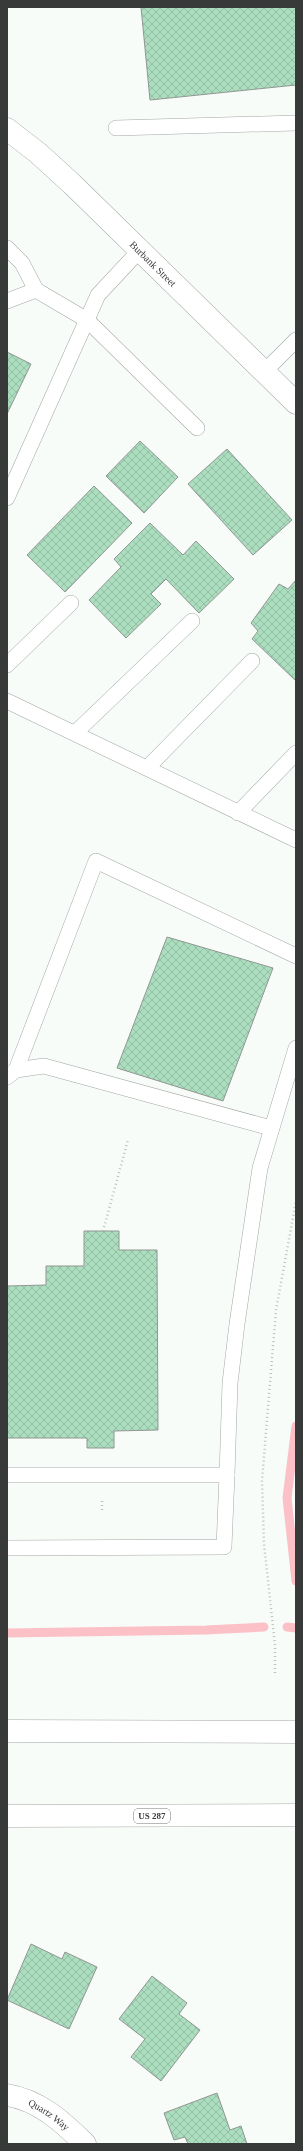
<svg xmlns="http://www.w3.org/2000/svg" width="303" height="2151" font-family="'Times New Roman',serif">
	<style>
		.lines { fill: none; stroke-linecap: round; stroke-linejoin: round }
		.stream { stroke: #fcc1c7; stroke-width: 9 }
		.building { fill: url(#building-cross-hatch); stroke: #919692 }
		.lane-casing { stroke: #a3a8a5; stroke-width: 16 }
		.street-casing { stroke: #a3a8a5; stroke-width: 23 }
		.primary-casing { stroke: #a3a8a5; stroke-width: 23 }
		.path { stroke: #bdc1be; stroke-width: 2.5; stroke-dasharray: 1 3; stroke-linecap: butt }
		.lane { stroke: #fff; stroke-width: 15 }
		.street { stroke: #fff; stroke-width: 22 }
		.primary { stroke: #fff; stroke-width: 22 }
		.labels { text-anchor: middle; stroke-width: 4; stroke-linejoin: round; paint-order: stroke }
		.shield { fill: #fff; stroke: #747574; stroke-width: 1 }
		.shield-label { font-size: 9px; font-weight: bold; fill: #383a39 }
		.street-label { font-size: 10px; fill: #383a39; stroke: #fff }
	</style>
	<defs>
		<pattern id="building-cross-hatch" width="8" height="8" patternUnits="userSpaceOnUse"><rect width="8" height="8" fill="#abdebf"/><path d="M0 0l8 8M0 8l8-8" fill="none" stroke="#94bfa5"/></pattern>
	</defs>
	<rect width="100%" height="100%" fill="#f7fcf9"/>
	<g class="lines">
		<!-- stream -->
		<g class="stream">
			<polyline points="296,1426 287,1498 296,1581"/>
			<polyline points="287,1627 296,1628"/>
			<polyline points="7,1633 206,1630 264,1627"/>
		</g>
	</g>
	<!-- building -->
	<g class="building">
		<polygon points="141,7 296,7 296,85 150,100"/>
		<polygon points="7,352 31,364 7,414"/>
		<polygon points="140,441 178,477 144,513 106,476"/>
		<polygon points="227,449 292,520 253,555 188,484"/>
		<polygon points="94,486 132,523 65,592 27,555"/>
		<polygon points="150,523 183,555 196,541 234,579 199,613 166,579 151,594 161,604 126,638 89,600 121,567 114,559"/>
		<polygon points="296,580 296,681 252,639 258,631 251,623 279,584 288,589"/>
		<polygon points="167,937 273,968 223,1101 117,1068"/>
		<polygon points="84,1231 119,1231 119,1250 157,1250 158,1430 114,1431 114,1448 87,1448 87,1438 7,1438 7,1286 46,1285 46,1266 84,1266"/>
		<polygon points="31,1944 62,1959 65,1952 97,1967 69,2029 7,2000"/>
		<polygon points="152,1976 187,2003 179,2014 200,2030 161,2081 131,2057 145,2039 119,2019"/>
		<polygon points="217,2093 230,2130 241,2126 247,2144 188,2144 185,2137 174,2140 164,2113"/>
	</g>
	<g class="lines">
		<!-- lane casing -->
		<g class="lane-casing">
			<g id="lane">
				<polyline points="116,128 296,123"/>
				<polyline points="7,248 22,263 36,290 87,320 197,428"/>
				<polyline points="7,301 36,290"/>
				<polyline points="264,372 296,340"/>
				<polyline points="7,498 98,295 140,250"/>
				<polyline points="7,665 71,603"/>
				<polyline points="7,701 296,840"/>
				<polyline points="75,733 192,621"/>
				<polyline points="147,768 252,661"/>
				<polyline points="238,813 296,753"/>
				<polyline points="16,1070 96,861 296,956"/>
				<polyline points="7,1077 16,1070 44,1066 271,1128"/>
				<polyline points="7,1475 227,1475 230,1383 237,1324 260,1168 296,1048"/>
				<polyline points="7,1548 224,1547 227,1475"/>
			</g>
		</g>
		<!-- street casing -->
		<g class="street-casing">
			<g id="street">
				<path id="s1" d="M7,129L38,153L72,184L296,403"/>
				<path id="s2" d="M7,2095C39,2100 63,2122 85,2144"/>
			</g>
		</g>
		<!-- primary casing -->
		<g class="primary-casing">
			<g id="primary">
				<polyline points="7,1731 296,1732"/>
				<polyline points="7,1816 296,1815"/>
			</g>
		</g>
		<!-- path -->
		<g class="path">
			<polyline points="103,1231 128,1140"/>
			<polyline points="102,1510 102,1498"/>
			<polyline points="275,1673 275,1645 264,1544 262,1481 276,1310 296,1201"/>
		</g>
		<!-- lane -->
		<use href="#lane" class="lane"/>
		<!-- street -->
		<use href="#street" class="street"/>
		<!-- primary -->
		<use href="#primary" class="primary"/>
	</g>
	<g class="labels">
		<!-- shield labels -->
		<rect class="shield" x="134" y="1809" width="36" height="14" rx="3"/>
		<g class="shield-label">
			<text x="152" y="1819">US 287</text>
		</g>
		<!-- street labels -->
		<g class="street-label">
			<text dy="4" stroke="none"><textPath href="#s1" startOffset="199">Burbank Street</textPath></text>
			<text dy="4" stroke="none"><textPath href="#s2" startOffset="47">Quartz Way</textPath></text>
		</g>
	</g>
	<!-- border -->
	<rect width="303" height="2151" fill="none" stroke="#383a39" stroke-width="16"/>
</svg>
